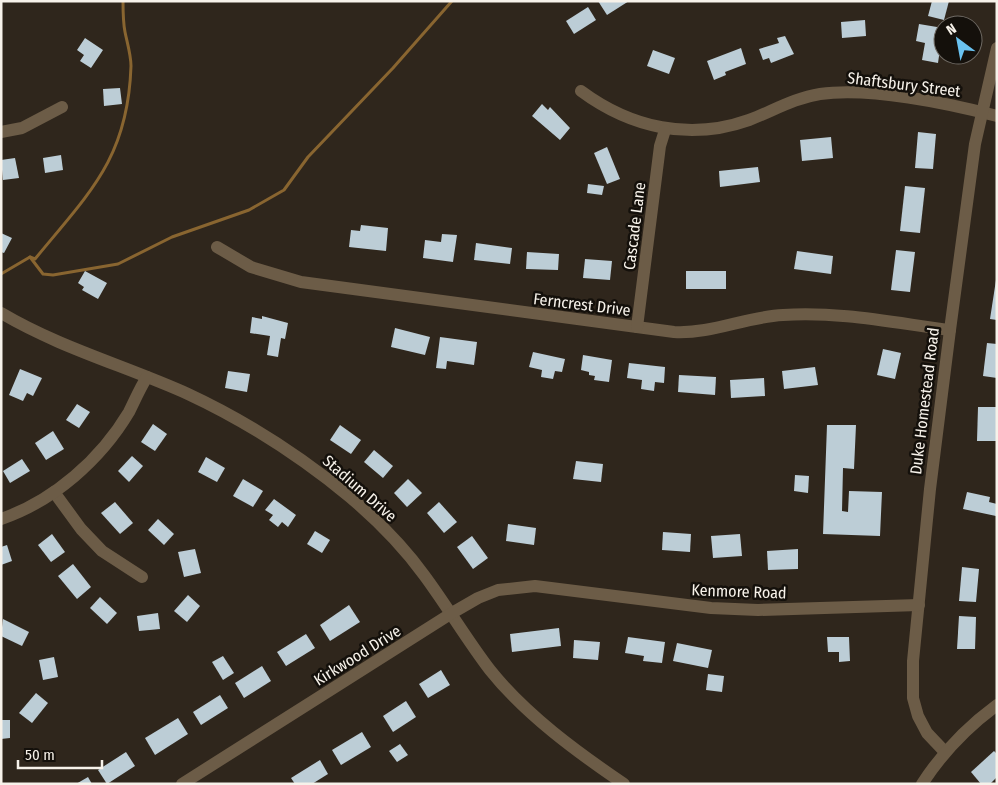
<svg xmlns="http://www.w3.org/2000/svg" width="998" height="785" font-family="'Fira Sans Condensed',sans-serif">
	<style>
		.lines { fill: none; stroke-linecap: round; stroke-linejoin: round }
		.stream { stroke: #896530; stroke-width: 3 }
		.building { fill: #bccdd6 }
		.minor { stroke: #6c5c47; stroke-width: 12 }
		.labels { text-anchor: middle; stroke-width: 5; stroke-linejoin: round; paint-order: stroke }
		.street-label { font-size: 16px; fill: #f7f2ea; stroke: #14100b }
	</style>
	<rect width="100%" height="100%" fill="#2f261c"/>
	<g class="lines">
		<!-- stream -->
		<g class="stream">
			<polyline points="30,257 43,274 53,275 118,264 172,237 249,210 284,190 308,157 393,68 452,1"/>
			<path d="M1,274L30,257L35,259C90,192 128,158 131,66C131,55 127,42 125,32C123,22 123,11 123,1"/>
		</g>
	</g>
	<!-- building -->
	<g class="building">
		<polygon points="598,1 629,1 607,15"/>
		<polygon points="932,1 949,1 944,20 928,16"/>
		<polygon points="588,7 596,20 574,34 566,21"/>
		<polygon points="865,20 866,36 842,38 841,22"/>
		<polygon points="919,24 943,28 938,63 922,60 925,43 916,41"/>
		<polygon points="785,36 794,54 771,63 769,58 763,60 759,49 779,43 777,38"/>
		<polygon points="85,38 103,50 91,68 80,61 84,55 77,50"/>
		<polygon points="741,48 746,64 725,72 726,75 714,80 707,61"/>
		<polygon points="653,50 675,58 669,74 647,66"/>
		<polygon points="120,88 122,104 104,106 103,89"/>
		<polygon points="542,104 548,110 550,107 570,128 560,140 532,116"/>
		<polygon points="918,132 936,134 933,169 915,168"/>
		<polygon points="831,137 833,158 802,161 800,140"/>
		<polygon points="607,147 620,179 607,184 594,153"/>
		<polygon points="61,155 63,170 45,173 43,158"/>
		<polygon points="15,158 19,178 3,180 1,160"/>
		<polygon points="758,167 760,182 720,187 719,171"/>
		<polygon points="588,184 604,186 602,195 587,193"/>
		<polygon points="905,186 925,188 920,233 900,231"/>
		<polygon points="361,225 388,228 386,251 349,247 351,230 360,231"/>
		<polygon points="1,233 12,238 4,253 1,252"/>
		<polygon points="442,234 457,235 453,262 423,258 425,240 441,242"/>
		<polygon points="476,243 512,248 510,264 474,260"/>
		<polygon points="896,250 915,252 910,292 891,290"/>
		<polygon points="797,251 833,256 831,274 794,269"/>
		<polygon points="527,252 559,254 558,270 526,269"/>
		<polygon points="585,259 612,261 610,280 583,278"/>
		<polygon points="85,271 107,283 98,299 82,290 84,287 78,283"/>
		<rect x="686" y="271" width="40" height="18"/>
		<polygon points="996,280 997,280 997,320 990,319"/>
		<polygon points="262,316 288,323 285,339 281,338 278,357 267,355 270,336 250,333 252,317 262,319"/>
		<polygon points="395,328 430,337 425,355 391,347"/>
		<polygon points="440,337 477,342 474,365 447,361 446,369 436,368"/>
		<polygon points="987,343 997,344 997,378 983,376"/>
		<polygon points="883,349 901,353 895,379 877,375"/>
		<polygon points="533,352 565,359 562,372 555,371 553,379 541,377 542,370 529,367"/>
		<polygon points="583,355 612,360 609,382 594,380 595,376 589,375 589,372 581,370"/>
		<polygon points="629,363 665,367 664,383 655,382 654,391 641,389 642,380 627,378"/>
		<polygon points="815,367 818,385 784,389 782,371"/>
		<polygon points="20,369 42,378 33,396 27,393 23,401 9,395"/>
		<polygon points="228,371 250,374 247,392 225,388"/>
		<polygon points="679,375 716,377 715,395 678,392"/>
		<polygon points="764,378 765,396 731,398 730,380"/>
		<polygon points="77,404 90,412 79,428 66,420"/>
		<polygon points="978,407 997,407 997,441 977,441"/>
		<polygon points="153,424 167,434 155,451 141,442"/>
		<polygon points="340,425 361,440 351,454 330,440"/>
		<polygon points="827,425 856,425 854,469 843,468 842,511 848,512 849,491 882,492 880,536 823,534"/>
		<polygon points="53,431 64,449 46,460 35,443"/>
		<polygon points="374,450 393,466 383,478 364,462"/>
		<polygon points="132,456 143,466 129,482 118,471"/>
		<polygon points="206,457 225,468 217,482 198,472"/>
		<polygon points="22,459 30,471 10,483 3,471"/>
		<polygon points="576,461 603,464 601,482 573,479"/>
		<polygon points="795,475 809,476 808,493 794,491"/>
		<polygon points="243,479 263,491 253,507 233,496"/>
		<polygon points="408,479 422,493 407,507 394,493"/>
		<polygon points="967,492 990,497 989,502 997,504 996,516 963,509"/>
		<polygon points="274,499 296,515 288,527 282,522 278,527 269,520 273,515 265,510"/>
		<polygon points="115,502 133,523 120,534 101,513"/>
		<polygon points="439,502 457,522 444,533 427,513"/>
		<polygon points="158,519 174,534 164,545 148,530"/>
		<polygon points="508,524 536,528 534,545 506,541"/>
		<polygon points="315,531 330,540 322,553 307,544"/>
		<polygon points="663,532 691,534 690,552 662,550"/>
		<polygon points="52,534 65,552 51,562 38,545"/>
		<polygon points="740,534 742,556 713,558 711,536"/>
		<polygon points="472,536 488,558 473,569 457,547"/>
		<polygon points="7,545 12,561 1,565 1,547"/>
		<polygon points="195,549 201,573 184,577 178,552"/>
		<polygon points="798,549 798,569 768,570 767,551"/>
		<polygon points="73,564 91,587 77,599 58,576"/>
		<polygon points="962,567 979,569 976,602 959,601"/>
		<polygon points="188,595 200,606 187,622 174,611"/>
		<polygon points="100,597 117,613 107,624 90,608"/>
		<polygon points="349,605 360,622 330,641 320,625"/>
		<polygon points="158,613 160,629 139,631 137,616"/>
		<polygon points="959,616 976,617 975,649 957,649"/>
		<polygon points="3,619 29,632 22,646 1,636"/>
		<polygon points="559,628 561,646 512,652 510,634"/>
		<polygon points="306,634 315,648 286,666 277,652"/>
		<polygon points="628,637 665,642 662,663 643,661 644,656 625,653"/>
		<polygon points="827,637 849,637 850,661 839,662 839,652 828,652"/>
		<polygon points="574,640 600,642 598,660 573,658"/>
		<polygon points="677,643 712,650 708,668 673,661"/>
		<polygon points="223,656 234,673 223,680 212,662"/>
		<polygon points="54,657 58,677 43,680 39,660"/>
		<polygon points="262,666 271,681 244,698 235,683"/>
		<polygon points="441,670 450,685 428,698 419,684"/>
		<polygon points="708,674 724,676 722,692 706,690"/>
		<polygon points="36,693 48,703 32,723 19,713"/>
		<polygon points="220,695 228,708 201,725 193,712"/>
		<polygon points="406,701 416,717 393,732 383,716"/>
		<polygon points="178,718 188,734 155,755 145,738"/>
		<polygon points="1,720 10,720 10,738 1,739"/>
		<polygon points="362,732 371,747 341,765 332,750"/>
		<polygon points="400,744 408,755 397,762 389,751"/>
		<polygon points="994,751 997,754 997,777 990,784 981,784 971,772"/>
		<polygon points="126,752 135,766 107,784 98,770"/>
		<polygon points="320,760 328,774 312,784 295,784 291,778"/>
		<polygon points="88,777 92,784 76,784"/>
	</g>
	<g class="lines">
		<!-- minor -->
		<g class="minor">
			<path d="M581,91C631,128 690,141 749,120C773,111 794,98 820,94C870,87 947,103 997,116"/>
			<polyline points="1,132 22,128 62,107"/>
			<path d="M217,247L251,267L301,282L674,332C712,334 745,317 783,315C838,311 895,323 950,330"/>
			<path d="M1,313C60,348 126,366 188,394C246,421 300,456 350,497C377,520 403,546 424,575C447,606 467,640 490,670C526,715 577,752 624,784"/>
			<polyline points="637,327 660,146 665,130"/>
			<polyline points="54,492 81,529 102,551 142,577"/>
			<path d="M1,519C54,501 101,459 129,412C135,400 140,388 147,377"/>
			<polyline points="945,752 927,733 918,716 913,698 913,661 930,489 950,330 975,144 997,48"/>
			<polyline points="182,784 452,613 478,598 498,590 535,586 711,608 758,610 919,605"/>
			<path d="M922,784C942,753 967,727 997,705"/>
		</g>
	</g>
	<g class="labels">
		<!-- street labels -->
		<g class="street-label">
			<text transform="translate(904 84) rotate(7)" y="6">Shaftsbury Street</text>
			<text transform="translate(634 226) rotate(-83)" y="6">Cascade Lane</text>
			<text transform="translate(582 304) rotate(7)" y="6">Ferncrest Drive</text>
			<text transform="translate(924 401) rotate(-83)" y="6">Duke Homestead Road</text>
			<text transform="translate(360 488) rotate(41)" y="6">Stadium Drive</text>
			<text transform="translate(739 591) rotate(2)" y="6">Kenmore Road</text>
			<text transform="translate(357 655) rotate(-32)" y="6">Kirkwood Drive</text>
		</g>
	</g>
	<!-- border -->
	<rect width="998" height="785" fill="none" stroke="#f7f2ea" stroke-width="5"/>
	<!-- north arrow -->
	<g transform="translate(958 40) rotate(328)"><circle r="24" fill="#14100b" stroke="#6f6a64"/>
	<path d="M0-4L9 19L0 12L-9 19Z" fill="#6ac3f1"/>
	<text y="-8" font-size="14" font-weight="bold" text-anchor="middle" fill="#f7f2ea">N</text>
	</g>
	<!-- scale -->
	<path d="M18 760v8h84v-8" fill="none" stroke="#f7f2ea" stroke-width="2.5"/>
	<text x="25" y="760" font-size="15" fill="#f7f2ea" stroke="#14100b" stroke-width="4" paint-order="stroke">50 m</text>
</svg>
